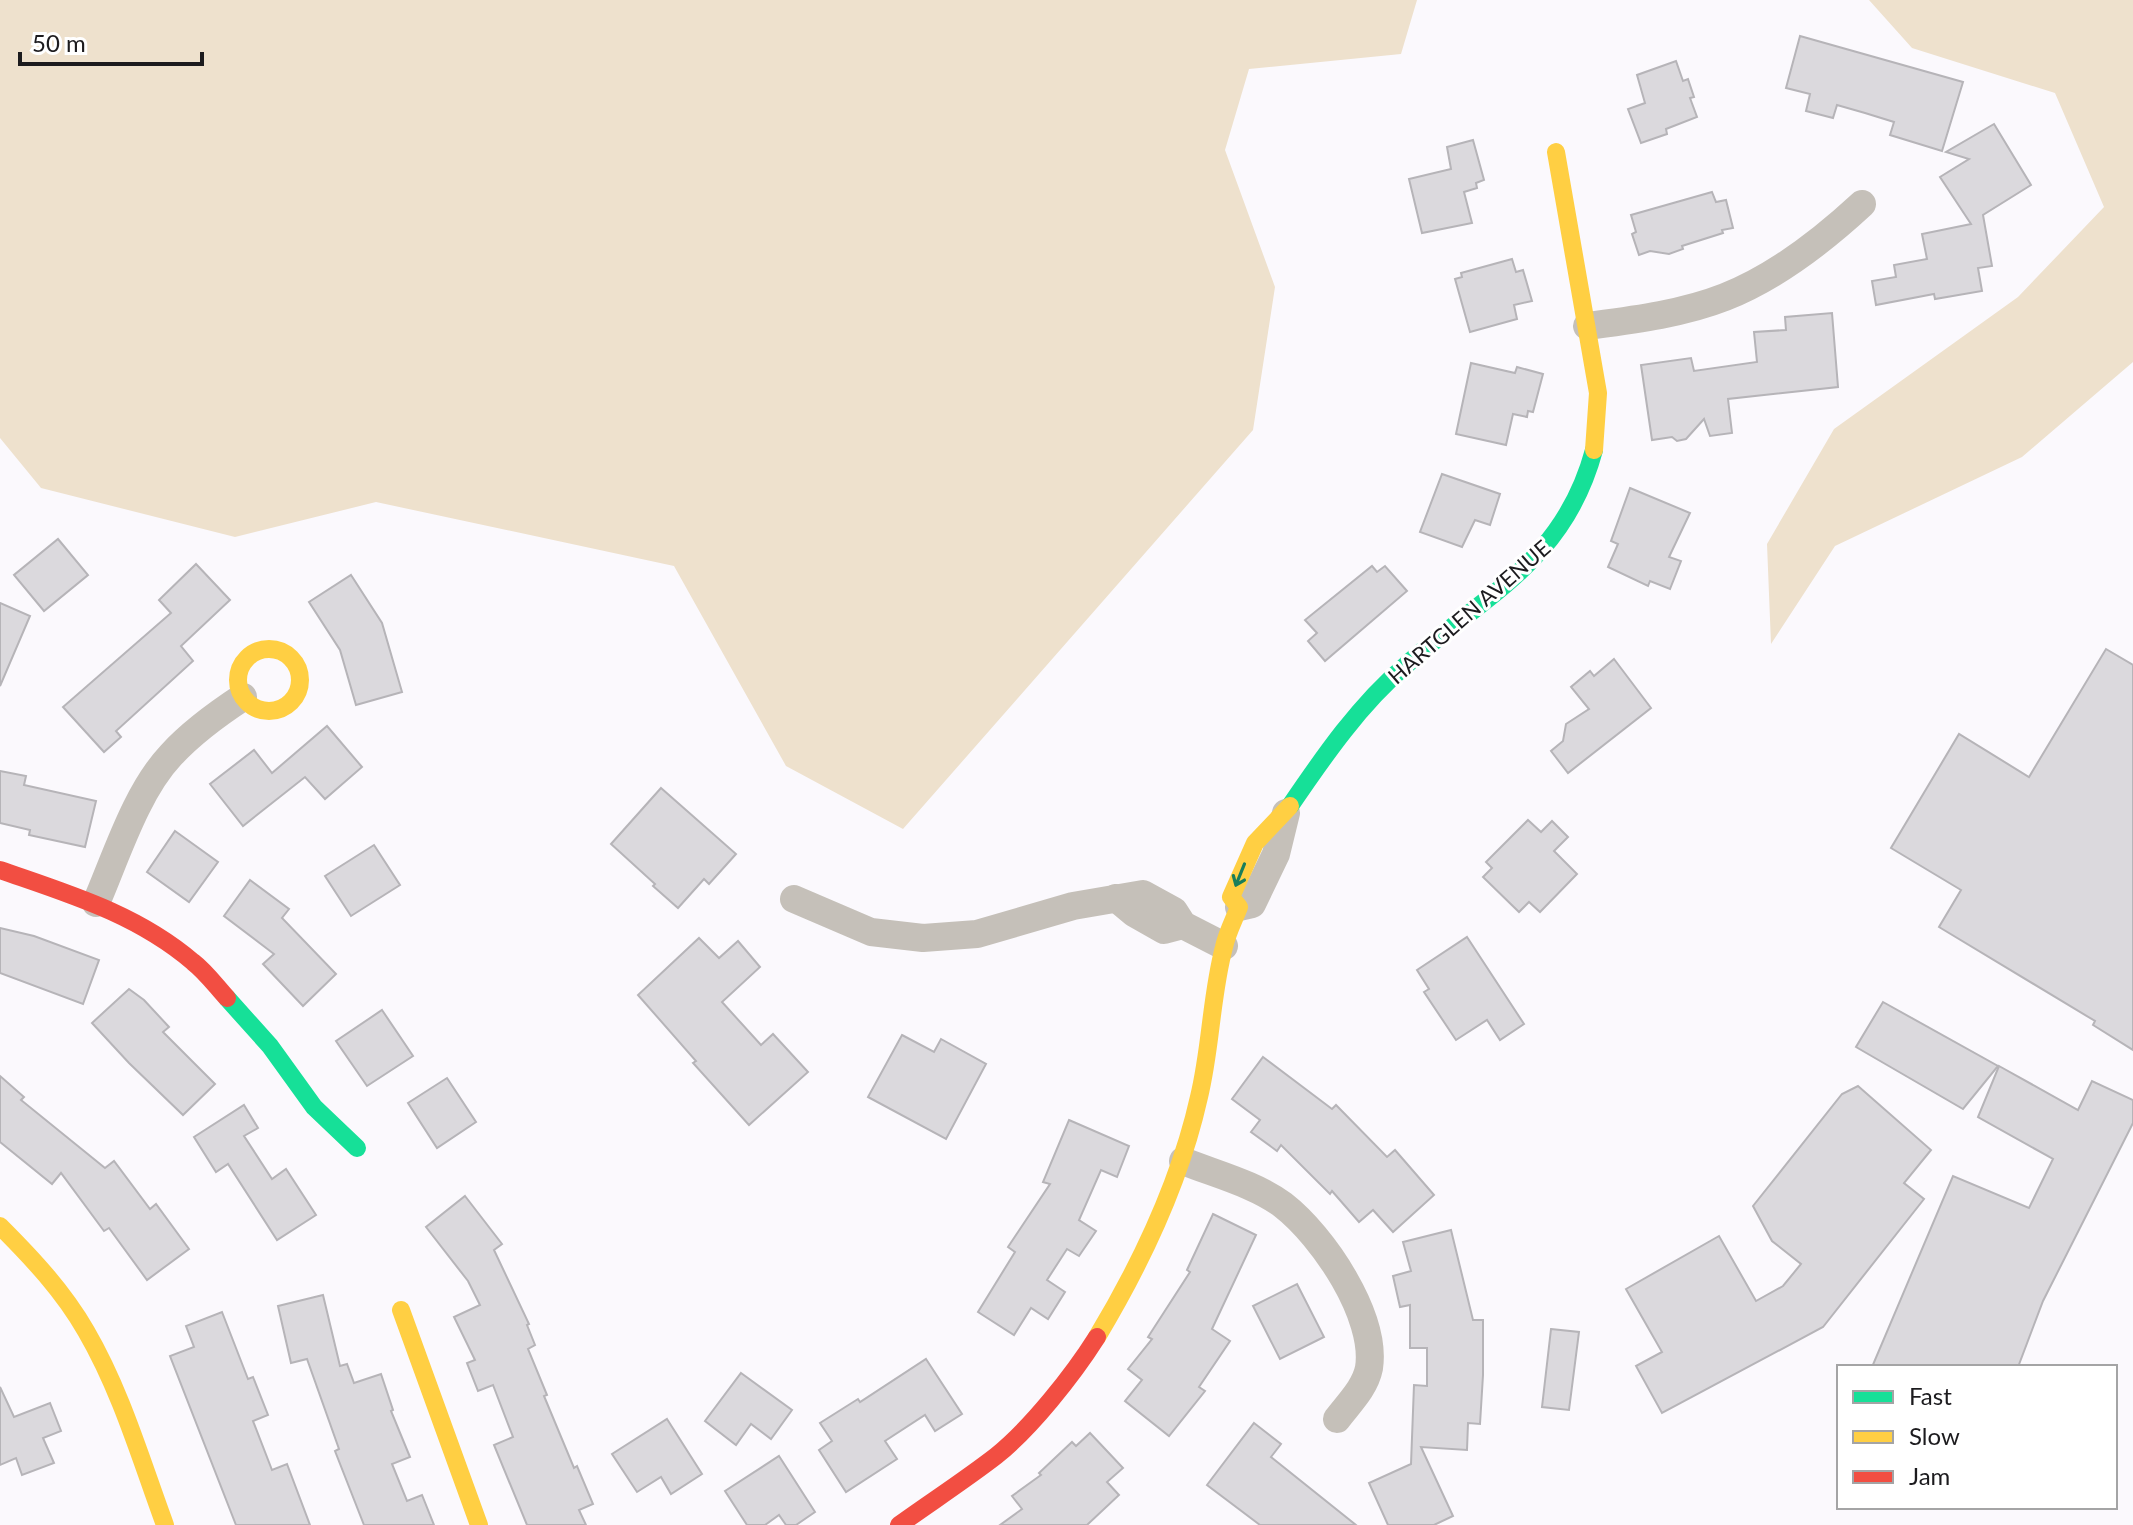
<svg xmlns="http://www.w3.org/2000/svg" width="2133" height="1525" font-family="Lato,sans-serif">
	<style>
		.green { fill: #eee1cd }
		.building { fill: #dbd9dd; stroke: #b6b4b8; stroke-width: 2 }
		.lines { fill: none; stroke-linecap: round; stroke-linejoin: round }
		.street { stroke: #c5c0b9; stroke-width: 28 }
		.fast { stroke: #16e098; stroke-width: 18 }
		.slow { stroke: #ffcf43; stroke-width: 18 }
		.jam { stroke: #f24e42; stroke-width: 18 }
		.oneway { stroke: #197e5b }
		.labels { text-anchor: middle; stroke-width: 6; stroke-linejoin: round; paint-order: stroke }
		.street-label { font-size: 22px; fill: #1c1b1e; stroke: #fff }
	</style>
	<rect width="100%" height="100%" fill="#fbf9fd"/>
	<!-- green -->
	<g class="green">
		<polygon points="0,0 1417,0 1401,54 1249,69 1225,150 1275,287 1253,430 903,829 786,766 674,566 376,502 235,537 41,488 0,438"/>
		<polygon points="1869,0 2133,0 2133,362 2022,457 1835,546 1771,644 1767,544 1834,429 2018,297 2104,207 2055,93 1912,48"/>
	</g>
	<!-- building -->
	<g class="building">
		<polygon points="1800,36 1963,82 1942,151 1890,135 1894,122 1865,113 1837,105 1833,118 1806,111 1810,94 1786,88"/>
		<polygon points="1676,61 1683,81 1688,79 1694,97 1690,98 1697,117 1666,129 1667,134 1641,143 1628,109 1645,103 1637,75"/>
		<polygon points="1994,124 2031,185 1983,215 1992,266 1978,268 1982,291 1935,299 1934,294 1876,305 1872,281 1896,277 1894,265 1927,259 1922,234 1971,224 1940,177 1969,159 1946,152"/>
		<polygon points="1473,140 1484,180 1476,183 1477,188 1464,192 1472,223 1422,233 1409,179 1451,169 1447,147"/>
		<polygon points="1712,192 1716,202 1726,200 1733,228 1722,230 1723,233 1682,246 1683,249 1669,254 1650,251 1639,255 1632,234 1636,232 1631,215"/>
		<polygon points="1512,259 1516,272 1523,270 1532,301 1514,305 1517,319 1470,332 1455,279 1462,277 1461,273"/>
		<polygon points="1832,313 1838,387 1728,399 1732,433 1710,436 1704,419 1686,439 1677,441 1672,437 1652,440 1641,365 1691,358 1694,371 1757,362 1754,332 1786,330 1785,317"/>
		<polygon points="1471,363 1515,373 1517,367 1543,374 1533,412 1528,411 1527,417 1513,414 1506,445 1456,434"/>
		<polygon points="1442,474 1500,494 1490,525 1475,520 1462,547 1420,532"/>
		<polygon points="1630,488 1690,513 1669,557 1681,561 1670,589 1650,581 1648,586 1608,567 1618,544 1611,541"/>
		<polygon points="58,539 88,575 44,611 14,575"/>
		<polygon points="196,564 230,600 181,646 193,661 116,731 121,737 104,752 63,707 171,613 159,600"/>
		<polygon points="1372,566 1377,572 1385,566 1407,591 1325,661 1308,641 1317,633 1305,620"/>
		<polygon points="351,575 382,623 402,692 356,705 340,650 309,602"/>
		<polygon points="0,603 30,616 0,686"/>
		<polygon points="2106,649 2133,665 2133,1050 2093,1025 2095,1021 1939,927 1961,890 1891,848 1959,734 2029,777"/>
		<polygon points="1614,659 1651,708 1568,773 1551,751 1563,741 1566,724 1589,709 1571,687 1590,671 1594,676"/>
		<polygon points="327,726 362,767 325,799 305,777 243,826 210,784 254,750 272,773"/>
		<polygon points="0,771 26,776 24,785 96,801 85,847 29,835 30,830 0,823"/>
		<polygon points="661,788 736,854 709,884 704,879 678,908 653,886 655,884 611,844"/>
		<polygon points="1528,820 1541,832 1552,821 1568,837 1554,851 1577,874 1540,912 1529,902 1519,912 1483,877 1492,868 1486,862"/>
		<polygon points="175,831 218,862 189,902 147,872"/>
		<polygon points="374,845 400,885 351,916 325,876"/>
		<polygon points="250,880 289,909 282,918 336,974 303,1006 263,964 274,954 224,916"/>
		<polygon points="0,928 34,936 99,960 83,1004 0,973"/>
		<polygon points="1467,937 1524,1024 1500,1040 1487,1020 1456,1040 1424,992 1429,989 1417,970"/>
		<polygon points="699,938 719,958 738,941 760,967 722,1002 761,1045 773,1034 808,1072 749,1125 693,1063 696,1061 638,995"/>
		<polygon points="129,989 144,1000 169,1027 163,1032 215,1084 183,1115 129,1063 92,1023"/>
		<polygon points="1883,1002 1998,1066 1963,1109 1856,1047"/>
		<polygon points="382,1010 413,1056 367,1086 336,1041"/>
		<polygon points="902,1035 934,1052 941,1039 986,1064 946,1139 868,1097"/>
		<polygon points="1263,1057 1332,1109 1336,1105 1387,1157 1395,1150 1434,1195 1393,1232 1373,1210 1359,1222 1332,1191 1330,1194 1281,1145 1277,1151 1251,1132 1260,1120 1232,1099"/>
		<polygon points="1999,1066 2078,1110 2092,1081 2133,1100 2133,1123 2043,1301 2018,1367 1872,1367 1953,1176 2029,1208 2053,1159 1978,1117"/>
		<polygon points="0,1076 24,1097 21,1100 105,1168 114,1161 150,1209 156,1204 189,1249 147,1280 109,1228 104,1231 61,1173 52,1184 0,1142"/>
		<polygon points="447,1078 476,1122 437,1148 408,1103"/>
		<polygon points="1858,1086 1931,1150 1904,1183 1924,1199 1823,1327 1662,1413 1636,1366 1662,1352 1626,1289 1719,1236 1756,1301 1783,1286 1801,1264 1772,1241 1753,1206 1842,1094"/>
		<polygon points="244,1105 258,1128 244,1136 272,1179 286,1169 316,1215 277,1240 228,1164 216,1172 194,1137"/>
		<polygon points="1069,1120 1129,1146 1117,1177 1101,1170 1079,1220 1096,1231 1079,1256 1067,1249 1047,1280 1065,1292 1048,1319 1031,1308 1014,1335 978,1312 1015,1252 1008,1247 1050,1184 1043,1182"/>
		<polygon points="465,1196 502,1244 494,1250 529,1324 527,1325 535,1345 528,1349 547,1395 544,1396 574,1468 577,1466 593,1504 579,1510 586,1525 527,1525 494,1445 513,1437 493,1385 478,1391 467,1363 475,1360 454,1317 480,1305 468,1281 426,1227"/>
		<polygon points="1213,1214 1256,1235 1212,1329 1230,1341 1199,1387 1205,1391 1169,1436 1125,1401 1142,1380 1128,1369 1152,1339 1148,1337 1190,1272 1187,1270"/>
		<polygon points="1451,1230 1473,1320 1483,1320 1483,1375 1480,1424 1468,1423 1467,1450 1421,1447 1453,1516 1434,1525 1388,1525 1369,1483 1411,1464 1414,1385 1427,1386 1427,1348 1410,1348 1410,1305 1400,1307 1393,1276 1411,1271 1403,1242"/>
		<polygon points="1297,1284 1324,1337 1280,1359 1253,1306"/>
		<polygon points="323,1295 340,1366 347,1364 354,1383 381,1374 393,1410 391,1411 410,1457 392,1464 407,1501 422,1495 434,1525 364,1525 335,1451 339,1449 307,1359 291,1363 278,1306"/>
		<polygon points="222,1312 248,1379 253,1377 268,1415 253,1421 272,1470 287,1464 310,1525 236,1525 170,1356 194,1347 186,1326"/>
		<polygon points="1551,1329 1579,1332 1569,1410 1542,1407"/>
		<polygon points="926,1359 962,1414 935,1431 925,1415 885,1441 897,1459 846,1492 819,1450 832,1441 820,1423 858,1399 860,1402"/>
		<polygon points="741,1373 792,1410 771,1439 751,1424 736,1445 705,1421"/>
		<polygon points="0,1387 14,1417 50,1403 61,1431 43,1438 54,1463 22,1475 16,1458 0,1465"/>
		<polygon points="667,1419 702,1474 671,1494 661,1477 637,1492 612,1454"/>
		<polygon points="1254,1423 1281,1444 1271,1457 1356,1525 1260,1525 1207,1485"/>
		<polygon points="1090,1433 1123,1468 1107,1482 1119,1495 1087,1525 1000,1525 1022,1509 1012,1496 1041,1475 1039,1473 1072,1442 1076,1446"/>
		<polygon points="779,1456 815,1512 796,1525 786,1525 779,1515 765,1525 747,1525 725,1491"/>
	</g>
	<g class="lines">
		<!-- street -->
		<g class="street">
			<path d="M1587,326C1632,320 1682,314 1725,297C1776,277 1822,241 1862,204"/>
			<polyline points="1116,898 1134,913 1164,930 1183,925"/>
			<polyline points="794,899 871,932 923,938 977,934 1073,906 1143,894 1174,911 1183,925 1224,946"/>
			<path d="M96,903C116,857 136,792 171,755C192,732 217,714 243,697"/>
			<polyline points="1239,907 1252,904 1276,854 1286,813"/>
			<path d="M1183,1161C1215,1174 1255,1184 1283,1205C1323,1236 1377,1316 1369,1368C1365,1388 1349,1403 1337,1419"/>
		</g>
		<!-- fast -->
		<g class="fast">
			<path d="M1290,806C1324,756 1360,704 1406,665C1485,594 1564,562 1594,450"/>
			<polyline points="227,998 270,1046 314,1107 357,1148"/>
		</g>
		<!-- slow -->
		<g class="slow">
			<polyline points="1556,152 1598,393 1594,450"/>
			<circle cx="269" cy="680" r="31"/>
			<path d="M0,1226C32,1258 63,1291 86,1331C121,1391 141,1460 165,1525"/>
			<polyline points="401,1310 479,1525"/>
			<path d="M1097,1337C1142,1262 1180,1182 1199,1097C1211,1048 1211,996 1224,947C1227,933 1234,920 1239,907L1231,897L1255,843L1290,806"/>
		</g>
		<!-- jam -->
		<g class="jam">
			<path d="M0,870C69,894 137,914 193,962C206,972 216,986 227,998"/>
			<path d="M899,1525C931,1502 965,1480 996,1456C1031,1428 1073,1375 1097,1337"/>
		</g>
	</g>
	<!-- one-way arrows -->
	<defs><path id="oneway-shaft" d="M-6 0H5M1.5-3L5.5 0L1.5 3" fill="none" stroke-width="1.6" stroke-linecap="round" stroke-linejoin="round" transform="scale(2)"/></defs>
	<use class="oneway" href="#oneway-shaft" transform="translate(1240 875) rotate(112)"/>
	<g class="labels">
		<!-- street labels -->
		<g class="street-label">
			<text transform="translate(1469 612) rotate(-41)" y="8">HARTGLEN AVENUE</text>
		</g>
	</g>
	<!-- legend -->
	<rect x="1837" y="1365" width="280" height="144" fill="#ffffff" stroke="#a4a4a5" stroke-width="2"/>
	<rect x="1853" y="1391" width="40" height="12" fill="#16e098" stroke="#a4a4a5" stroke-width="2"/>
	<text x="1909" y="1405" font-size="24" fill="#1c1b1e">Fast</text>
	<rect x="1853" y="1431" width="40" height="12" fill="#ffcf43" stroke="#a4a4a5" stroke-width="2"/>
	<text x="1909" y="1445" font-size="24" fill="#1c1b1e">Slow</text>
	<rect x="1853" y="1471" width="40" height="12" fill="#f24e42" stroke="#a4a4a5" stroke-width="2"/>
	<text x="1909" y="1485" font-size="24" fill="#1c1b1e">Jam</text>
	<!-- scale -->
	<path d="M20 52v12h182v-12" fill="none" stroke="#1c1b1e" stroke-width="4"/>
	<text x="32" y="52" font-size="24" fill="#1c1b1e" stroke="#ffffff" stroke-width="6" paint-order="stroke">50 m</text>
</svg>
